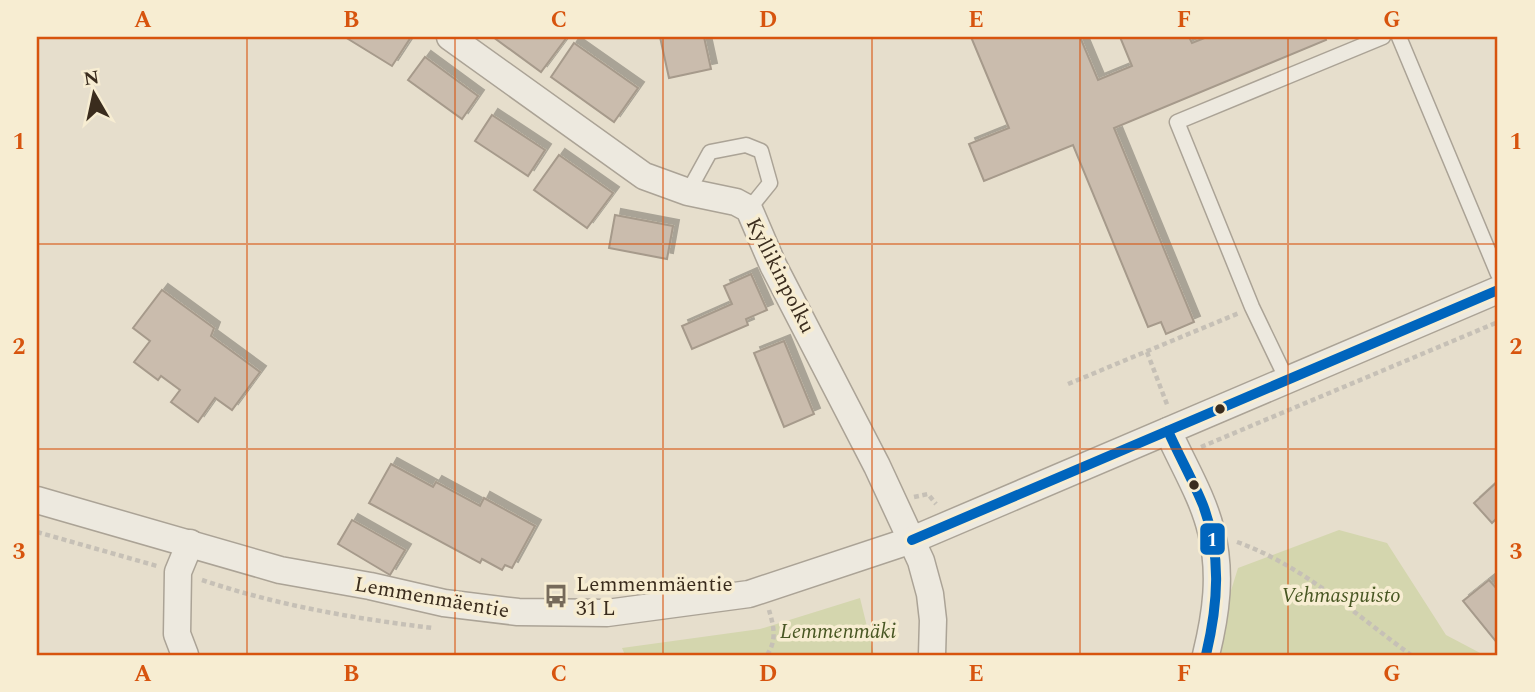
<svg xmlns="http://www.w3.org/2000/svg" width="1535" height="692" font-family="Spectral,serif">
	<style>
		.green { fill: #d4d6ae }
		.building { fill: #cabcad; stroke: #a69a8b; stroke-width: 2; filter: url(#shadow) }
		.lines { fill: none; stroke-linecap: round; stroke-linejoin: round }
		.lane-casing { stroke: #aba396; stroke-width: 17 }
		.street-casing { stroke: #aba396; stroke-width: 29 }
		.path { stroke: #c6c0b6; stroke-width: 4.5; stroke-dasharray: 5 3.5; stroke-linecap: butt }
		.lane { stroke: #ede9df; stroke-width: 14 }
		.street { stroke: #ede9df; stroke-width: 26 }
		.bus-1-casing { stroke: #f7edd2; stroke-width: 16 }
		.bus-1 { stroke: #0065bd; stroke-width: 10 }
		.grid { fill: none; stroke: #d7540e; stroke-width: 2; stroke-opacity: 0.55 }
		.bus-dot { fill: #3a2c1d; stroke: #f7edd2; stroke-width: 2.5 }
		.labels { text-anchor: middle; stroke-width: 7; stroke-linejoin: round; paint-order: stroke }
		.street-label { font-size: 21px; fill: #3a2c1d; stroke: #f7edd2 }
		.poi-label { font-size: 21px; fill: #3a2c1d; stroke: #f7edd2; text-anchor: start }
		.park-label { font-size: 21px; font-style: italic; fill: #485723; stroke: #f7edd2 }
		.line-badge { stroke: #f7edd2; stroke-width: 2.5 }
		.badge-label { font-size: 19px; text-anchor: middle; font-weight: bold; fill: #fff }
		.neatline { fill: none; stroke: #d7540e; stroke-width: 2.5 }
		.grid-label { font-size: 23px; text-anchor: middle; font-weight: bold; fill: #d7540e }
	</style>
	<defs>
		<filter id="shadow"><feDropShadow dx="6" dy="-6" stdDeviation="0" flood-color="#0004"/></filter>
	</defs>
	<rect width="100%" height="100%" fill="#e6decc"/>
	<!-- green -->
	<g class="green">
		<polygon points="1339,530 1387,543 1446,635 1484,655 1211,655 1238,568"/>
		<polygon points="860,598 874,655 625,655 622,648 760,629"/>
	</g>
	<!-- building -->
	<g class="building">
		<polygon points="345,37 411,37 392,66"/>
		<polygon points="493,37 567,37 541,72"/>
		<polygon points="660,37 704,37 711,69 669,78"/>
		<polygon points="971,37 1080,37 1098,80 1132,66 1120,37 1189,37 1192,43 1207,37 1325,37 1326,40 1114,128 1194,322 1166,334 1161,322 1148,327 1073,145 984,181 969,144 1009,128"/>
		<polygon points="574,43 638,88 614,122 551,77"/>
		<polygon points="425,57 478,96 462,119 408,80"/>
		<polygon points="492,115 545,150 528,176 475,141"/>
		<polygon points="559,155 613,193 587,228 534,190"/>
		<polygon points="615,215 673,226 667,259 609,248"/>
		<polygon points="751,274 767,310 746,319 748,325 692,349 682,326 732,304 724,286"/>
		<polygon points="162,290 214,328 211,336 260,372 232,410 215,398 198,422 171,402 180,390 161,376 158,380 134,362 150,341 133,328"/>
		<polygon points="784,341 814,414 784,427 754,353"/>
		<polygon points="391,464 433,487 436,482 480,506 484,498 535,526 512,568 505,565 502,570 482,559 480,563 369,503"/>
		<polygon points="1498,481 1498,517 1492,523 1474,503"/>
		<polygon points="352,520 405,550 390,575 338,544"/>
		<polygon points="1489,580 1498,590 1498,644 1463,601"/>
	</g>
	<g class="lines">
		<!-- lane casing -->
		<g class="lane-casing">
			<g id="lane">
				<polyline points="1399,37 1498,274"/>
				<polyline points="688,192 710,152 746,145 761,151 770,183 749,209"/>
				<polyline points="1287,380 1252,307 1177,122 1383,37"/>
			</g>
		</g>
		<!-- street casing -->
		<g class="street-casing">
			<g id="street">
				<polyline points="450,37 644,176 688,192 736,202 749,209 773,265 877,466 921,561 930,594 933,620 932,655"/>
				<path d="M1168,431C1182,463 1203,497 1211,531C1222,573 1216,614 1206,655"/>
				<polyline points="37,500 280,570 370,586 444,603 518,612 607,613 749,594 912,540 1498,290"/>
				<polyline points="185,655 177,634 178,572 190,543"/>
			</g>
		</g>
		<!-- path -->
		<g class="path">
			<polyline points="1147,352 1168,407"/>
			<polyline points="1068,384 1239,313"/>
			<polyline points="1201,447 1498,322"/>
			<polyline points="914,497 928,494 936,504"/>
			<polyline points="37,532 157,566"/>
			<path d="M1237,542C1302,565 1356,615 1411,655"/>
			<path d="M202,580C276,605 356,619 433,628"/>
			<path d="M767,655C777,640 774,627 769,610"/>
		</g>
		<!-- lane -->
		<use href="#lane" class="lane"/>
		<!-- street -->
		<use href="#street" class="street"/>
		<!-- bus-1 casing -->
		<g class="bus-1-casing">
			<g id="bus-1">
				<path d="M1168,431C1179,456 1193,480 1203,505C1222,555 1218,604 1206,655"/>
				<polyline points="912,540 1498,290"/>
			</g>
		</g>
		<!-- bus-1 -->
		<use href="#bus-1" class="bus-1"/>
	</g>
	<!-- grid -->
	<path class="grid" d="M247,37V655M455,37V655M663,37V655M872,37V655M1080,37V655M1288,37V655M37,244H1498M37,449H1498"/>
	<!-- icons -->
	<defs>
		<g id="bus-bare" transform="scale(1.89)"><path d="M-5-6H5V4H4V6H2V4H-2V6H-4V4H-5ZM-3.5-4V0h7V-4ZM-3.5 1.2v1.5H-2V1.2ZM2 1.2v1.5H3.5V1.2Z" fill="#766a5a" stroke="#f7edd2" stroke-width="2.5" paint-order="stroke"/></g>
	</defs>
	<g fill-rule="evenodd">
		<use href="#bus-bare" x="556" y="596"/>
	</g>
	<!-- markers -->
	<g class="bus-dot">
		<circle cx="1220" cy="409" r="6"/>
		<circle cx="1194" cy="485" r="6"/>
	</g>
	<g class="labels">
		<!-- street labels -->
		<g class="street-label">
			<text transform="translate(781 275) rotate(63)" y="7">Kyllikinpolku</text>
			<text transform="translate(432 597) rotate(10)" y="7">Lemmenmäentie</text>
		</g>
		<!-- poi labels -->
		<g class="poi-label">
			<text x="576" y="591">Lemmenmäentie<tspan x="576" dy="24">31 L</tspan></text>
		</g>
		<!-- park labels -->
		<g class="park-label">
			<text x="1341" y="602">Vehmaspuisto</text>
			<text x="838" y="638">Lemmenmäki</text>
		</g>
	</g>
	<rect class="line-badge" x="1199" y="522" width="27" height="34" rx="7" fill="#0065bd"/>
	<g class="badge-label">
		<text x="1212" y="546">1</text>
	</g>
	<!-- border -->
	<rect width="1535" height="692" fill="none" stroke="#f7edd2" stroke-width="77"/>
	<!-- north arrow -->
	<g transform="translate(94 94) rotate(351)" stroke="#f7edd2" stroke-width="5" paint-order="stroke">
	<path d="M0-5L12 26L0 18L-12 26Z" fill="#3a2c1d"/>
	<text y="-10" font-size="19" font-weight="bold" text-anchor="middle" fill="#3a2c1d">N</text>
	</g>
	<rect x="38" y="38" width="1458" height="616" class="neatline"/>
	<g class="grid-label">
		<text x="143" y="27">A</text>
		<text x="351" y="27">B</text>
		<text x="559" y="27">C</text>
		<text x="768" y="27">D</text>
		<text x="976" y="27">E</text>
		<text x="1184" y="27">F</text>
		<text x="1392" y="27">G</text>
		<text x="19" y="149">1</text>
		<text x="1516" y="149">1</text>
		<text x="19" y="354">2</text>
		<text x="1516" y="354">2</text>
		<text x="19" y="559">3</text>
		<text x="1516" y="559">3</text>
		<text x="143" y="681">A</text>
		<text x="351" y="681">B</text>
		<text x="559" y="681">C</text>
		<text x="768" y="681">D</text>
		<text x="976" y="681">E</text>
		<text x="1184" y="681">F</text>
		<text x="1392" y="681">G</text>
	</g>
</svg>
